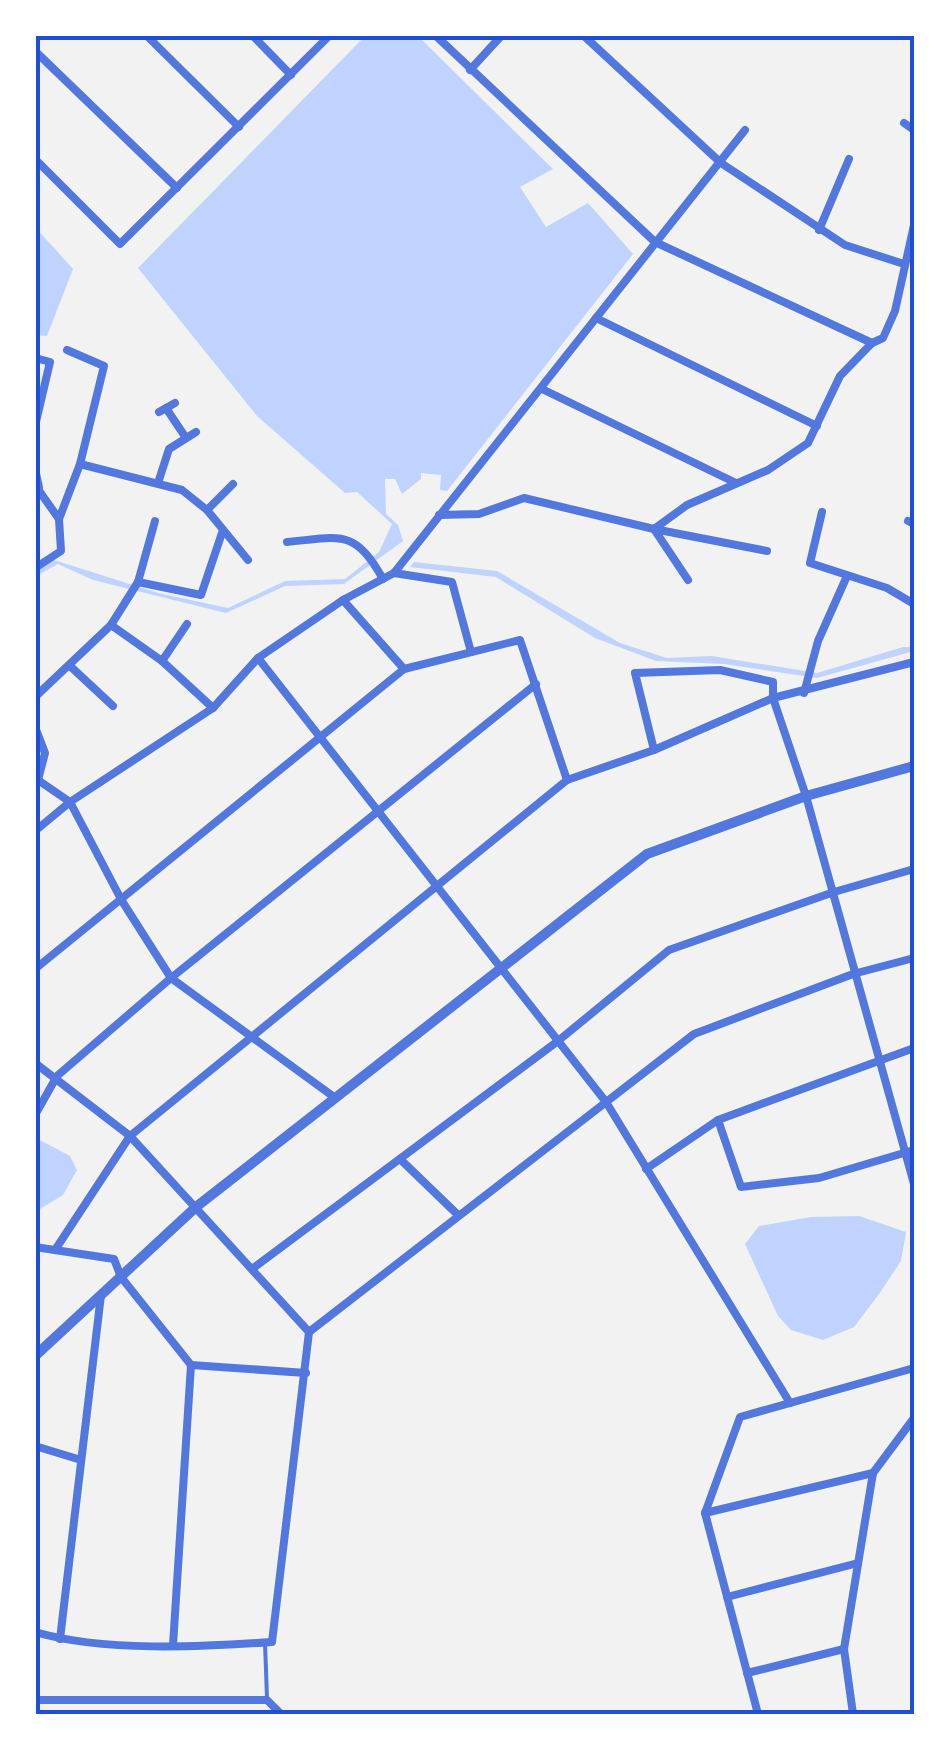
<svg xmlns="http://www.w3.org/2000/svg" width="949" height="1749" font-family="Karla,sans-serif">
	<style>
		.water { fill: #bfd3fe }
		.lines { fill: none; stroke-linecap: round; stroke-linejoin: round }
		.service { stroke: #5277de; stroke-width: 4 }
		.minor { stroke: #5277de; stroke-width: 8 }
		.tertiary { stroke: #5277de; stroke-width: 10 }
		.neatline { fill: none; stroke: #1d4ed8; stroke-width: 4 }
	</style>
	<rect width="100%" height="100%" fill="#f2f2f2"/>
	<!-- water -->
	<g class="water">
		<polygon points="366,35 417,35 553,169 520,187 546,227 588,203 633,254 447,491 440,490 441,475 421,473 421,479 402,494 395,479 385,479 386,514 398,525 403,541 344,584 285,586 226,613 93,580 58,564 35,577 35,570 54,560 158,593 228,608 285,581 345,579 379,552 392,524 357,492 345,493 257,416 138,268"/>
		<polygon points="35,227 73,269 47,336 35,335"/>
		<polygon points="414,562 497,571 620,643 667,658 712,656 817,673 903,647 914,647 914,651 817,678 724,664 656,661 595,638 496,577 410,567"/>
		<polygon points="38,1139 70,1156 77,1170 63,1195 35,1212"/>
		<polygon points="859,1216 906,1232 901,1261 879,1294 854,1327 823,1340 791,1330 778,1316 745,1244 759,1226 811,1217"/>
	</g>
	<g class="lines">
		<!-- service -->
		<polyline class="service" points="265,1643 267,1698"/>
		<!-- minor -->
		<g class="minor">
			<polyline points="146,35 239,127"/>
			<polyline points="252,35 291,75"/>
			<polyline points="435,35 655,242 872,343"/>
			<polyline points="583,35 721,163 845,245 904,264"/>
			<polyline points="35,51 177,188"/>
			<polyline points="470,70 502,35"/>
			<polyline points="904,123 914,130"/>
			<polyline points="35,159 120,244 330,35"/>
			<polyline points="819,230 849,159"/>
			<polyline points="596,318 817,426"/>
			<polyline points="542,389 736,483"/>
			<polyline points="166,408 186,438"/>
			<polyline points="159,412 175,403"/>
			<polyline points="35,426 50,362 39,359"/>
			<polyline points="80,464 182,490 207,510 248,560"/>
			<polyline points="35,469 39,487"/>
			<polyline points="158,483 169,449 196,432"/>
			<polyline points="35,485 59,519 61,551 35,568"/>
			<polyline points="207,510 233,484"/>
			<polyline points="822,512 810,563 887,588 914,604"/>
			<polyline points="439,515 479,514 524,498 654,529 687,505 768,470 808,443 840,376 872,343 883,338 895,311 914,225"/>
			<polyline points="59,519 80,464 104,366 67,350"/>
			<polyline points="908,521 914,524"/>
			<path d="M287,542C341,537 354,528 383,579"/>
			<polyline points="394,573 452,582 471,652"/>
			<polyline points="688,580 654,529 767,551"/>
			<polyline points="138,582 201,595 223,530"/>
			<polyline points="343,600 404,669"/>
			<polyline points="111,625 162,661 213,708"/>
			<polyline points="258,658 606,1102 790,1403"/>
			<polyline points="162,661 187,624"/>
			<polyline points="69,665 113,706"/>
			<polyline points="804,693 818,641 847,576"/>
			<polyline points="35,697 111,625 138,582 155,521"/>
			<polyline points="35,727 45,753 38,780"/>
			<polyline points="654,750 635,673 720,670 773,682 773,698 806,796 914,1184"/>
			<polyline points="35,778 70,802 122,901 171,978 334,1097"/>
			<polyline points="35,831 70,802 213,708 258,658 343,600 394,573 745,130"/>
			<polyline points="35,969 404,669 520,640 567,780"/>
			<path d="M35,1063L130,1136L309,1332L272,1642C201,1647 103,1652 35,1632"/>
			<polyline points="35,1115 57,1076 171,978 536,684"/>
			<polyline points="718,1120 741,1187 819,1178 914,1150"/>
			<polyline points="400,1159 458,1215"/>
			<polyline points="646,1169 718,1120 914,1048"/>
			<polyline points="35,1247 114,1259 121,1277 191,1365 306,1373"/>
			<polyline points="55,1250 130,1136 567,780 654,750 773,698 914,662"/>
			<polyline points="252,1269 558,1041 669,950 834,892 914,869"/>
			<polyline points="309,1332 694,1034 853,974 914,958"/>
			<polyline points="35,1446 81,1460"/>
			<polyline points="705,1513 873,1473"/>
			<polyline points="727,1597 858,1563"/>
			<polyline points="60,1639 101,1295"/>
			<polyline points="173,1645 191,1365"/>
			<polyline points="747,1673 844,1649"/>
			<polyline points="35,1700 267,1700 281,1714"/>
			<polyline points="758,1714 705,1513 740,1417 914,1368"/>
			<polyline points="853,1714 844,1649 873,1473 914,1418"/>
		</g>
		<!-- tertiary -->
		<polyline class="tertiary" points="35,1356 196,1207 647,854 806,796 914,766"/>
	</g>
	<!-- border -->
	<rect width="949" height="1749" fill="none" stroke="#ffffff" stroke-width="75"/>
	<rect x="38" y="38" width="874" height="1674" class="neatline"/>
</svg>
